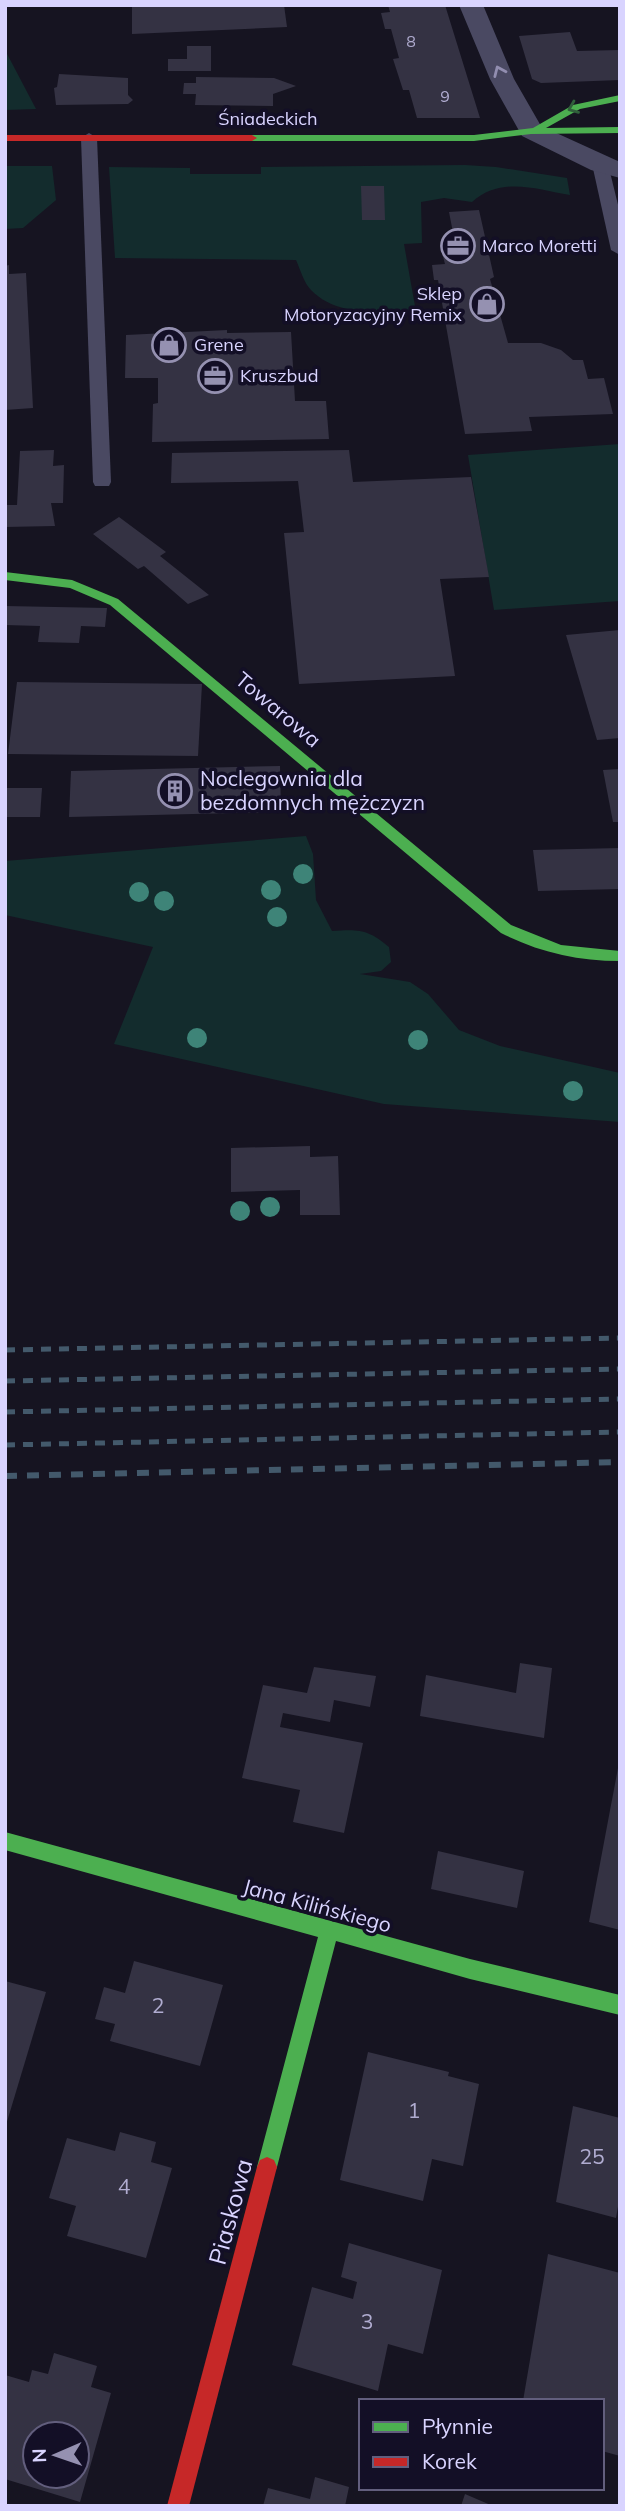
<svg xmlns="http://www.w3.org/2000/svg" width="625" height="2511" font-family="Mulish,sans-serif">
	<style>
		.green { fill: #132c2d }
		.building { fill: #343243; fill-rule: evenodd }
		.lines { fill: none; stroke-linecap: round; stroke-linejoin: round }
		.lane { fill: #4a4962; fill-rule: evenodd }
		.street { fill: #4a4962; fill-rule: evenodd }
		.fast { fill: #4caf50; fill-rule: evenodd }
		.jam { fill: #c62828; fill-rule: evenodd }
		.rail-far1 { stroke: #43596b; stroke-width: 5; stroke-dasharray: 10 8; stroke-linecap: butt }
		.rail { stroke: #43596b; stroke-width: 6; stroke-dasharray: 12 10; stroke-linecap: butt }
		.tree { fill: #3e8478 }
		.oneway { stroke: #928eb0 }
		.oneway2 { stroke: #305f3b }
		.labels { text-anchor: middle; stroke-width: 7; stroke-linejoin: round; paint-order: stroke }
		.far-number-label { font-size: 16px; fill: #b0acd0 }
		.far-street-label { font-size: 18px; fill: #d9d4ff; stroke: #130f26 }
		.far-poi-label { font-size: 18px; fill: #d9d4ff; stroke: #130f26; text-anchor: start }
		.street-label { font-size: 21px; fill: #d9d4ff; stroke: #130f26 }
		.poi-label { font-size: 21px; fill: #d9d4ff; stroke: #130f26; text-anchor: start }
		.near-number-label { font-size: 21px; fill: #b0acd0 }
		.near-street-label { font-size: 24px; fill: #d9d4ff; stroke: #130f26 }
	</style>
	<rect width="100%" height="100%" fill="#161421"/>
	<!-- green -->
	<g class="green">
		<polygon points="5,50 36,109 5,110"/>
		<path d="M465,165L496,167L567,178L570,195C536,189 501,176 472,202L444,198L421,202L422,243L404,244L416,312C381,312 337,317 311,290C304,283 300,269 296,260L115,258L109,167L190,168V174H261V167Z"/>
		<polygon points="5,166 52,166 56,200 23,228 5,229"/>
		<polygon points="620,444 620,601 494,610 468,455"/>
		<path d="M306,836L313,854L316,900L332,931C359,929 368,929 389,947L391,962L381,971L360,974L410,982L428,994L459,1030L500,1046L620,1073V1122L384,1104L114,1044L153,947L5,915V861Z"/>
	</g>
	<!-- building -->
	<g class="building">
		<polygon points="132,5 284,5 287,27 132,34"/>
		<polygon points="388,5 445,5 480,118 417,118 409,90 403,90 393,59 399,58 391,29 385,29 381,13 390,12"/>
		<polygon points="570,32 577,51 620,50 620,80 541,83 532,79 519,36"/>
		<polygon points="187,46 211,46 211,71 168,71 168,59 187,59"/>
		<polygon points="59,74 128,78 128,95 133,100 128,104 56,105 54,88 57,87"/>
		<polygon points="196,77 274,78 296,86 273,94 273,106 195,105 196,94 183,94 184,83 196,83"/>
		<polygon points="361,186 384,186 385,220 362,220"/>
		<polygon points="479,210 494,277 490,279 508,343 541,343 561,350 573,360 583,360 588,379 604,378 613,414 529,417 532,431 465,434 438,280 434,280 432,265 445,264 441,249 456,248 449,212"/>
		<polygon points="9,265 9,274 26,273 33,408 5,410 5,266"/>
		<polygon points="227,330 227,333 291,332 295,401 326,401 329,439 152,442 153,404 158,403 158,378 125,378 126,335"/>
		<polygon points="54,450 53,466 64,465 63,503 51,503 55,526 5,527 5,505 17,505 20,451"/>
		<polygon points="349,450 353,482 471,477 489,577 440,579 455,676 299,684 284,533 304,532 298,481 171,483 172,453"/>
		<polygon points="119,517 166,552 160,556 209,595 188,604 144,566 138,569 93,534"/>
		<polygon points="5,606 107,608 105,627 81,626 79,643 38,642 40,626 5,625"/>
		<polygon points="620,630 620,738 597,740 566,635"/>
		<polygon points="17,682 202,684 198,756 8,754"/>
		<polygon points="280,766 281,812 69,817 71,771"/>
		<polygon points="620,769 620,822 613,822 603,770"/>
		<polygon points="5,788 42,788 40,817 5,817"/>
		<polygon points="620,848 620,889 538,891 533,850"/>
		<polygon points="310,1146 310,1157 338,1156 340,1215 300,1215 300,1190 231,1192 231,1148"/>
		<polygon points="520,1663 552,1668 544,1738 420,1716 426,1675 516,1693"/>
		<polygon points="314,1667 376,1676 370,1707 334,1700 330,1722 283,1713 280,1727 363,1743 344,1833 293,1822 300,1790 242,1778 263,1685 307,1693"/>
		<polygon points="618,1768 620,1768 620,1930 589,1922"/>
		<polygon points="438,1851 524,1871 517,1908 431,1889"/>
		<polygon points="134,1961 223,1985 200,2066 110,2041 115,2024 95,2019 104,1987 125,1993"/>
		<polygon points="5,1981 46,1992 6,2125 5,2125"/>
		<polygon points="368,2052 449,2072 448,2076 479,2084 463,2166 432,2159 423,2201 340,2180"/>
		<polygon points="573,2106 620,2118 620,2195 616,2218 556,2202"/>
		<polygon points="120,2132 156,2142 151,2162 172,2168 146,2258 67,2236 76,2206 49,2198 67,2138 115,2151"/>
		<polygon points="349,2243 442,2270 423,2354 388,2344 378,2391 292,2365 312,2287 353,2299 357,2282 341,2277"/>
		<polygon points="548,2254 620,2273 620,2456 602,2451 602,2401 523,2401"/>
		<path d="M54,2353L97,2366L91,2387L111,2393L80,2502L5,2479V2375L29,2382L32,2370L48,2374ZM35,2434H77V2476H35Z"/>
		<polygon points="315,2477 349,2487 345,2506 263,2506 268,2488 310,2499"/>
		<polygon points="465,2494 493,2506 461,2506"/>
	</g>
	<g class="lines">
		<!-- lane -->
		<g class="lane">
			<polygon points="89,133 97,138 111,482 109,486 95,486 93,482 81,138"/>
			<polygon points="600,159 608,164 620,213 620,255 611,250 592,164"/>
		</g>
		<!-- street -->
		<polygon class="street" points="459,5 483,5 514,79 541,126 620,162 620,178 591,170 522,136 490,79"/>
		<!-- fast -->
		<g class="fast">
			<polygon points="620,95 620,101 580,109 546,128 620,127 620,133 531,134 474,141 252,141 247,138 252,135 474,135 533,128 573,105"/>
			<path d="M5,572L72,580L118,599L511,925L561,945L620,951V961C577,961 539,952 501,933L110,605L70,588L5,580Z"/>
			<polygon points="5,1832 470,1959 620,1995 620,2015 470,1979 336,1941 277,2167 274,2174 267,2177 260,2174 257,2167 318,1937 5,1850"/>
		</g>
		<!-- jam -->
		<g class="jam">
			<polygon points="5,135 252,135 257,138 252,141 5,141"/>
			<polygon points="267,2157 274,2160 277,2167 189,2506 167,2506 257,2167 260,2160"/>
		</g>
		<!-- rail-far1 -->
		<g class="rail-far1">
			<polyline points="5,1350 620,1338"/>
			<polyline points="5,1381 620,1369"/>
			<polyline points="5,1412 620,1399"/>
			<polyline points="5,1445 620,1432"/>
		</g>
		<!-- rail -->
		<polyline class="rail" points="5,1476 620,1462"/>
	</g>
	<!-- trees -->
	<g class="tree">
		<circle cx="303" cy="874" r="10"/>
		<circle cx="271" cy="890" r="10"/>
		<circle cx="139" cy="892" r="10"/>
		<circle cx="164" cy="901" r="10"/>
		<circle cx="277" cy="917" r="10"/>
		<circle cx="197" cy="1038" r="10"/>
		<circle cx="418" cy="1040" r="10"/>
		<circle cx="573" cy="1091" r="10"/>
		<circle cx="270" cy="1207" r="10"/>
		<circle cx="240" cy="1211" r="10"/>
	</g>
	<!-- one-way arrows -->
	<defs><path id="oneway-chevron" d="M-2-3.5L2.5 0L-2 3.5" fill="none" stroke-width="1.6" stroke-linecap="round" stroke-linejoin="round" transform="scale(1.75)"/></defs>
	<use class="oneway" href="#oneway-chevron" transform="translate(499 71) rotate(-114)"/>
	<use class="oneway2" href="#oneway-chevron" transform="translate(573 108) rotate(158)"/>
	<!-- icons -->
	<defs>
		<g id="office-ring" transform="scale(1.75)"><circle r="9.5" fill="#130f26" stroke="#9591b1" stroke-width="1.5"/><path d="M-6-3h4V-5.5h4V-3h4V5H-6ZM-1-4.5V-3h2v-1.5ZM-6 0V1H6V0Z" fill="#9591b1"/></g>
		<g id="shop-ring" transform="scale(1.75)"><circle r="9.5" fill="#130f26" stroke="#9591b1" stroke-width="1.5"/><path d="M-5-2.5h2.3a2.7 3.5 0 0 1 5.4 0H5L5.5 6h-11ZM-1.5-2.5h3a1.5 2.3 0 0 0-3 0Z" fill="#9591b1"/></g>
		<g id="building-ring" transform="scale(1.75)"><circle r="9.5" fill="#130f26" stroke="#9591b1" stroke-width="1.5"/><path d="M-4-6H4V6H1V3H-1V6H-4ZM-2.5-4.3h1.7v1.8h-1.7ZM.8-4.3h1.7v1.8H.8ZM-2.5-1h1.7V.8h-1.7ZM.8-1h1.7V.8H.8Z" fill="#9591b1"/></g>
	</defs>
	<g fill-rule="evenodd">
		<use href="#office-ring" x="458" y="246"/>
		<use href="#shop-ring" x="487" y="304"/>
		<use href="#shop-ring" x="169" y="345"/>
		<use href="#office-ring" x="215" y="376"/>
		<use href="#building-ring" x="175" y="791"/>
	</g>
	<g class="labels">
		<!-- far-number labels -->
		<g class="far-number-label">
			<text x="411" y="47">8</text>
			<text x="445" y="102">9</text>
		</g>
		<!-- far-street labels -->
		<g class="far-street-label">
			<text x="268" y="125">Śniadeckich</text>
		</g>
		<!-- far-poi labels -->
		<g class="far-poi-label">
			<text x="482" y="252">Marco Moretti</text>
			<text x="462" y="300" text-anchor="end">Sklep<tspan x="462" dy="21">Motoryzacyjny Remix</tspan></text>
			<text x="194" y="351">Grene</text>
			<text x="240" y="382">Kruszbud</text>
		</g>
		<!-- street labels -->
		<g class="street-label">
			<text transform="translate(278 710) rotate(40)" y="7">Towarowa</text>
			<text transform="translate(317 1906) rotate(15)" y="7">Jana Kilińskiego</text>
		</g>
		<!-- poi labels -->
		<g class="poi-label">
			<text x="200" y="786">Noclegownia dla<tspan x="200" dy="24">bezdomnych mężczyzn</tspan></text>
		</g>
		<!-- near-number labels -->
		<g class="near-number-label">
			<text x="158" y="2013">2</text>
			<text x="414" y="2118">1</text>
			<text x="592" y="2164">25</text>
			<text x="124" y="2194">4</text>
			<text x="367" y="2329">3</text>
		</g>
		<!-- near-street labels -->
		<g class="near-street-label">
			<text transform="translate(231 2212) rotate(-75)" y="8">Piaskowa</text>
		</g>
	</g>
	<!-- border -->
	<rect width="625" height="2511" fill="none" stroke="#d9d4ff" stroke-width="14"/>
	<!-- legend -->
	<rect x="359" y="2399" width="245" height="91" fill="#130f26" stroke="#625e7d" stroke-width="2"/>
	<rect x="373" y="2422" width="35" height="10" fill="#4caf50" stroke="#625e7d" stroke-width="2"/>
	<text x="422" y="2434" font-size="21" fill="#d9d4ff">Płynnie</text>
	<rect x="373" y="2457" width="35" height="10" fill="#c62828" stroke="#625e7d" stroke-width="2"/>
	<text x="422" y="2469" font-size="21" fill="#d9d4ff">Korek</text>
	<!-- north arrow -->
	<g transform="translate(56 2455) rotate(268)"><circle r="33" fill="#130f26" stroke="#625e7d" stroke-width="2"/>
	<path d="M0-5L12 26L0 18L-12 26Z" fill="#9591b1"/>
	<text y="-10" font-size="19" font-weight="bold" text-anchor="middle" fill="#d9d4ff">N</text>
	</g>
</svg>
